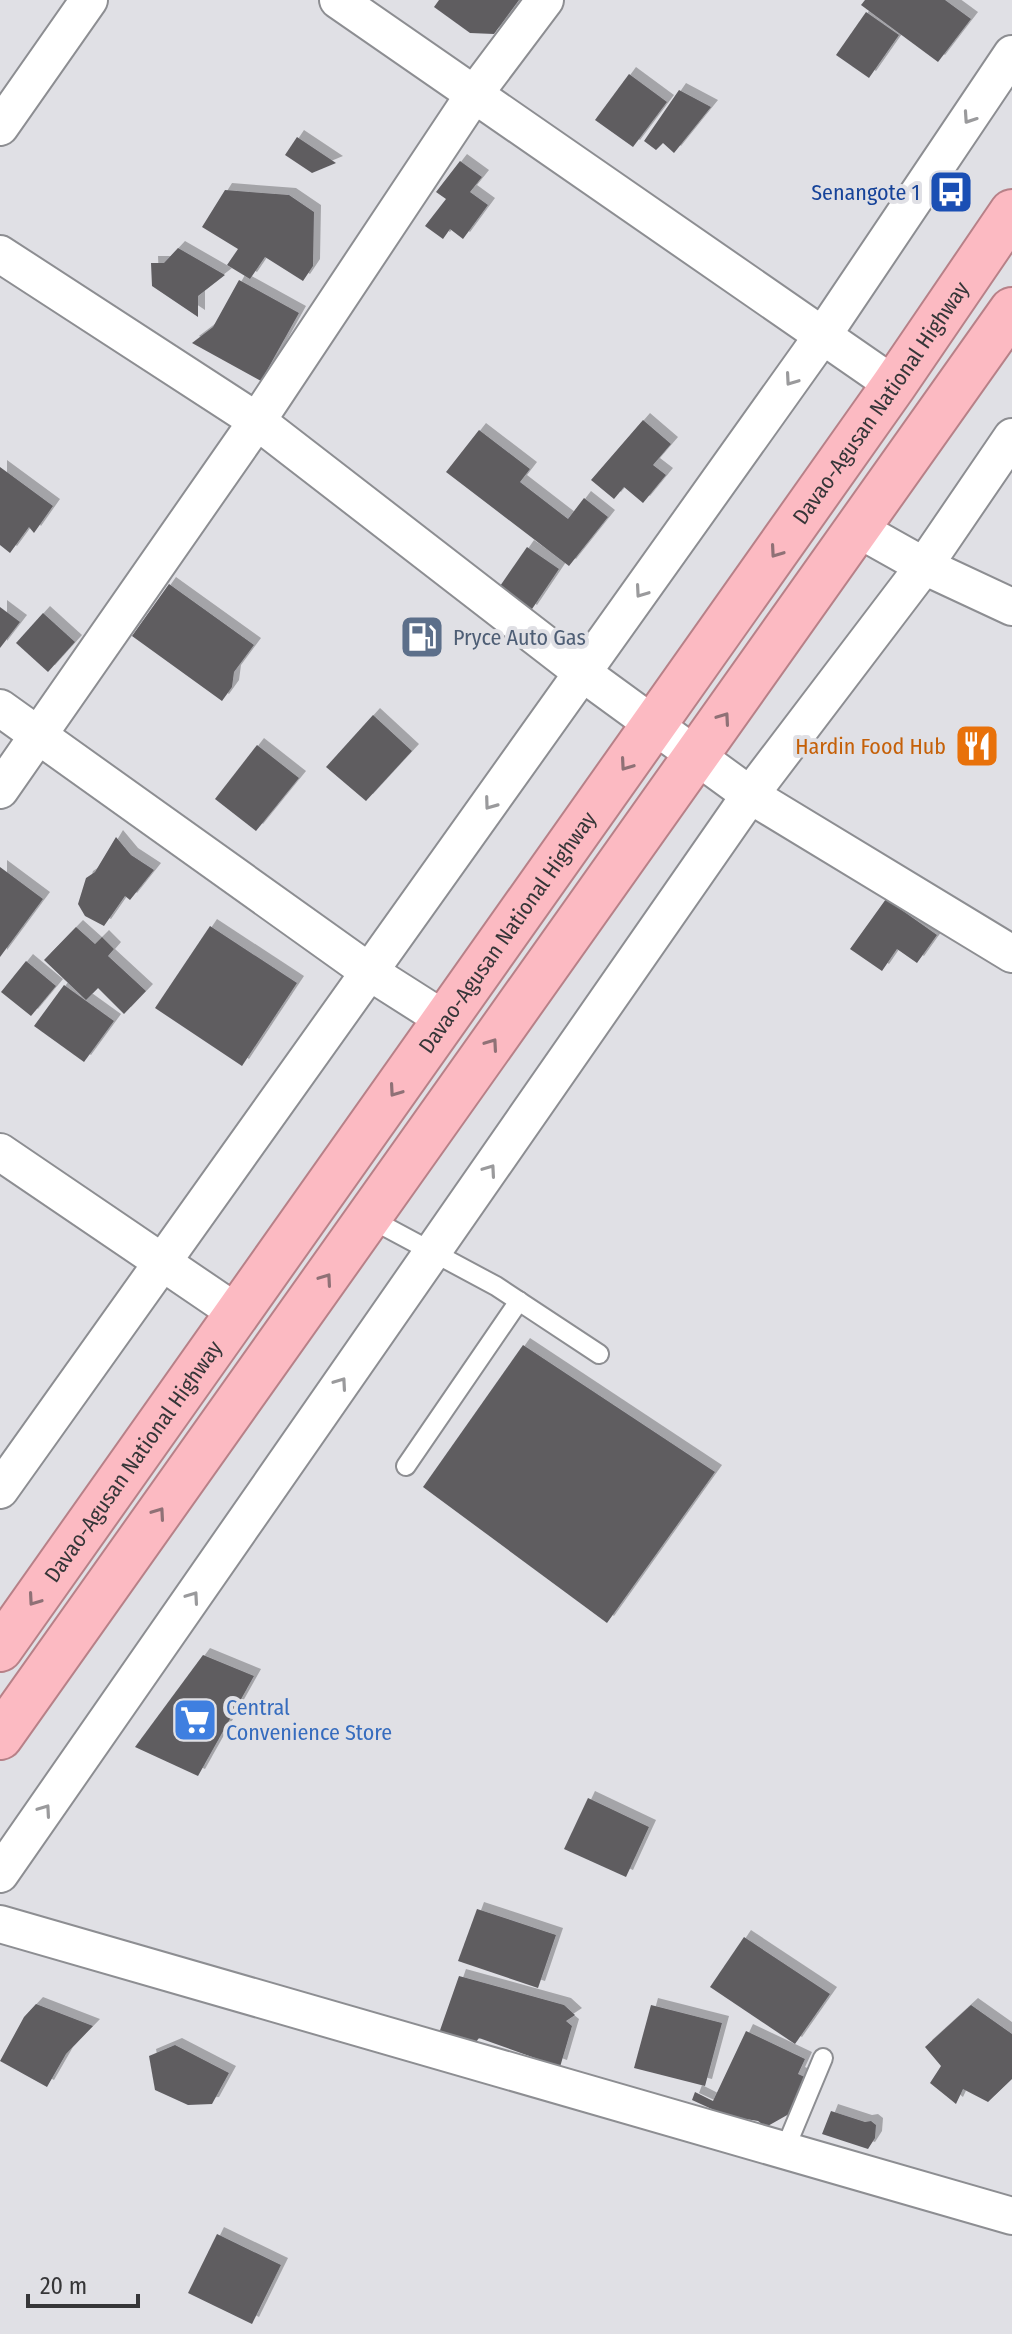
<svg xmlns="http://www.w3.org/2000/svg" width="1012" height="2334" font-family="'Fira Sans Condensed',sans-serif">
	<style>
		.building { fill: #5f5d61; filter: url(#shadow) }
		.lines { fill: none; stroke-linecap: round; stroke-linejoin: round }
		.service-casing { stroke: #8d8e92; stroke-width: 22 }
		.minor-casing { stroke: #8d8e92; stroke-width: 40 }
		.trunk-casing { stroke: #b78188; stroke-width: 48 }
		.service { stroke: #fff; stroke-width: 18 }
		.minor { stroke: #fff; stroke-width: 36 }
		.trunk { stroke: #fcbac2; stroke-width: 44 }
		.oneway { stroke: #9a9a9c }
		.oneway2 { stroke: #8f7176 }
		.labels { text-anchor: middle; stroke-width: 8; stroke-linejoin: round; paint-order: stroke }
		.transit-label { font-size: 22px; fill: #164399; stroke: #e0e0e5; text-anchor: end }
		.street-label { font-size: 22px; fill: #363638; stroke: #e0e0e5 }
		.service-label { font-size: 22px; fill: #4e5e75; stroke: #e0e0e5; text-anchor: start }
		.food-label { font-size: 22px; fill: #c56008; stroke: #e0e0e5; text-anchor: end }
		.shop-label { font-size: 22px; fill: #366cbe; stroke: #e0e0e5; text-anchor: start }
	</style>
	<defs>
		<filter id="shadow"><feDropShadow dx="7" dy="-7" stdDeviation="0" flood-color="#0004"/></filter>
	</defs>
	<rect width="100%" height="100%" fill="#e0e0e5"/>
	<!-- building -->
	<g class="building">
		<polygon points="439,0 519,0 494,34 470,33 434,7"/>
		<polygon points="865,0 945,0 971,19 938,62 861,5"/>
		<polygon points="866,12 899,35 869,78 836,55"/>
		<polygon points="629,74 667,102 633,147 595,120"/>
		<polygon points="679,90 711,107 674,153 663,143 656,150 644,141"/>
		<polygon points="297,137 336,163 312,173 285,155"/>
		<polygon points="460,161 482,177 470,192 488,205 463,239 450,229 443,239 425,226 446,199 436,192"/>
		<polygon points="225,190 289,195 314,212 313,266 303,281 265,257 250,279 227,265 238,249 202,227"/>
		<polygon points="178,248 225,275 198,296 198,317 152,286 151,263 164,263"/>
		<polygon points="239,280 299,313 261,381 192,343 213,327"/>
		<polygon points="643,420 671,444 653,465 666,475 643,503 624,487 614,499 591,480"/>
		<polygon points="479,430 530,469 520,482 568,519 584,498 608,517 569,566 446,472"/>
		<polygon points="0,467 53,506 34,533 29,527 10,553 0,545"/>
		<polygon points="527,547 559,569 530,612 498,589"/>
		<polygon points="169,584 254,645 234,672 232,687 222,701 132,636"/>
		<polygon points="0,607 20,622 0,648"/>
		<polygon points="43,613 75,642 48,672 16,643"/>
		<polygon points="373,715 412,751 366,801 326,767"/>
		<polygon points="257,745 299,778 256,831 215,799"/>
		<polygon points="116,837 131,855 154,870 130,900 125,896 104,926 85,916 78,904 86,878 95,872"/>
		<polygon points="0,867 43,899 0,957"/>
		<polygon points="886,899 937,935 917,963 897,949 882,971 850,949"/>
		<polygon points="210,926 297,983 242,1066 155,1008"/>
		<polygon points="76,927 95,944 102,937 114,949 108,956 146,991 124,1014 98,988 86,1000 44,960"/>
		<polygon points="26,961 56,986 31,1016 1,992"/>
		<polygon points="64,985 114,1021 84,1062 34,1026"/>
		<polygon points="523,1345 715,1472 607,1623 423,1487"/>
		<polygon points="203,1655 254,1676 198,1776 135,1747"/>
		<polygon points="588,1798 649,1827 626,1877 564,1849"/>
		<polygon points="477,1909 556,1935 538,1988 458,1961"/>
		<polygon points="744,1937 830,1994 795,2044 710,1987"/>
		<polygon points="459,1976 564,2005 575,2015 566,2021 572,2026 560,2067 479,2038 473,2046 438,2036"/>
		<polygon points="36,2004 93,2026 66,2054 47,2087 0,2061 24,2017"/>
		<polygon points="651,2005 722,2023 705,2086 634,2068"/>
		<polygon points="971,2005 1012,2034 1012,2079 988,2102 963,2089 956,2104 930,2083 941,2066 925,2047"/>
		<polygon points="746,2031 805,2059 798,2074 807,2078 789,2114 766,2127 758,2121 727,2116 692,2100 695,2092 713,2101"/>
		<polygon points="175,2045 229,2073 212,2104 188,2105 155,2090 149,2056"/>
		<polygon points="831,2111 865,2122 871,2121 876,2125 875,2138 868,2149 822,2134"/>
		<polygon points="217,2234 281,2265 252,2324 188,2293"/>
	</g>
	<g class="lines">
		<!-- service casing -->
		<g class="service-casing">
			<g id="service">
				<polyline points="369,1218 496,1286 599,1354"/>
				<polyline points="406,1466 519,1301"/>
				<polyline points="785,2149 823,2058"/>
			</g>
		</g>
		<!-- minor casing -->
		<g class="minor-casing">
			<g id="minor">
				<polyline points="338,0 894,385"/>
				<polyline points="0,127 89,0"/>
				<polyline points="0,254 257,421 584,674 750,795 1012,954"/>
				<polyline points="858,529 924,566 1012,607"/>
				<polyline points="0,708 368,971 445,1020"/>
				<polyline points="0,790 257,421 475,93 545,0"/>
				<polyline points="0,1152 237,1313"/>
				<polyline points="0,1490 823,335 1012,54"/>
				<polyline points="0,1874 750,795 924,566 1012,437"/>
				<polyline points="0,1924 1012,2216"/>
			</g>
		</g>
		<!-- trunk casing -->
		<g class="trunk-casing">
			<g id="trunk">
				<path id="s1" d="M0,1649L894,385L1012,212"/>
				<polyline points="0,1737 1012,310"/>
			</g>
		</g>
		<!-- service -->
		<use href="#service" class="service"/>
		<!-- minor -->
		<use href="#minor" class="minor"/>
		<!-- trunk -->
		<use href="#trunk" class="trunk"/>
	</g>
	<!-- one-way arrows -->
	<defs><path id="oneway-chevron" d="M-2-3.5L2.5 0L-2 3.5" fill="none" stroke-width="1.6" stroke-linecap="round" stroke-linejoin="round" transform="scale(2)"/></defs>
	<g class="oneway">
		<use href="#oneway-chevron" transform="translate(969 118) rotate(124)"/>
		<use href="#oneway-chevron" transform="translate(791 380) rotate(125)"/>
		<use href="#oneway-chevron" transform="translate(641 592) rotate(125)"/>
		<use href="#oneway-chevron" transform="translate(490 804) rotate(126)"/>
		<use href="#oneway-chevron" transform="translate(490 1170) rotate(-55)"/>
		<use href="#oneway-chevron" transform="translate(341 1383) rotate(-55)"/>
		<use href="#oneway-chevron" transform="translate(193 1597) rotate(-55)"/>
		<use href="#oneway-chevron" transform="translate(45 1810) rotate(-55)"/>
	</g>
	<g class="oneway2">
		<use href="#oneway-chevron" transform="translate(776 552) rotate(125)"/>
		<use href="#oneway-chevron" transform="translate(724 718) rotate(-55)"/>
		<use href="#oneway-chevron" transform="translate(626 765) rotate(125)"/>
		<use href="#oneway-chevron" transform="translate(492 1044) rotate(-55)"/>
		<use href="#oneway-chevron" transform="translate(395 1091) rotate(125)"/>
		<use href="#oneway-chevron" transform="translate(326 1279) rotate(-55)"/>
		<use href="#oneway-chevron" transform="translate(159 1513) rotate(-55)"/>
		<use href="#oneway-chevron" transform="translate(34 1600) rotate(125)"/>
	</g>
	<!-- icons -->
	<defs>
		<g id="bus-square" transform="scale(2.3)"><rect x="-9" y="-9" width="18" height="18" rx="4" fill="#1a4fb4" stroke="#e0e0e5"/><path d="M-5-6H5V4H4V6H2V4H-2V6H-4V4H-5ZM-3.5-4V0h7V-4ZM-3.5 1.2v1.5H-2V1.2ZM2 1.2v1.5H3.5V1.2Z" fill="#fff"/></g>
		<g id="fuel-square" transform="scale(2.3)"><rect x="-9" y="-9" width="18" height="18" rx="4" fill="#5c6f8a" stroke="#e0e0e5"/><path d="M-5.5-6h7V0h2V4h1.3V-2.5L3-4.5l.8-.8L6-3V5H2.5V1h-1V6h-7ZM-4.2-4.7v3.2H.2V-4.7Z" fill="#fff"/></g>
		<g id="restaurant-square" transform="scale(2.3)"><rect x="-9" y="-9" width="18" height="18" rx="4" fill="#e8710a" stroke="#e0e0e5"/><path d="M-5-6h1v4h1v-4h1v4h1v-4h1v5L-1.5 .5V6h-2V.5L-5-1ZM5-6V6H3V1.5H1.5Q1.5-4 5-6Z" fill="#fff"/></g>
		<g id="supermarket-square" transform="scale(2.3)"><rect x="-9" y="-9" width="18" height="18" rx="4" fill="#3f7fe0" stroke="#e0e0e5"/><path d="M-6-5.5h2.5l.6 2H6L4.5 2H-2.5L-4.4-4H-6ZM-1.5 3.2a1.3 1.3 0 1 0 .1 0ZM3 3.2a1.3 1.3 0 1 0 .1 0Z" fill="#fff"/></g>
	</defs>
	<g fill-rule="evenodd">
		<use href="#bus-square" x="951" y="192"/>
		<use href="#fuel-square" x="422" y="637"/>
		<use href="#restaurant-square" x="977" y="746"/>
		<use href="#supermarket-square" x="195" y="1720"/>
	</g>
	<g class="labels">
		<!-- transit labels -->
		<g class="transit-label">
			<text x="920" y="200">Senangote 1</text>
		</g>
		<!-- street labels -->
		<g class="street-label">
			<text dy="8" stroke="none"><textPath href="#s1" startOffset="1526">Davao-Agusan National Highway</textPath></text>
			<text dy="8" stroke="none"><textPath href="#s1" startOffset="878">Davao-Agusan National Highway</textPath></text>
			<text dy="8" stroke="none"><textPath href="#s1" startOffset="230">Davao-Agusan National Highway</textPath></text>
		</g>
		<!-- service labels -->
		<g class="service-label">
			<text x="453" y="645">Pryce Auto Gas</text>
		</g>
		<!-- food labels -->
		<g class="food-label">
			<text x="946" y="754">Hardin Food Hub</text>
		</g>
		<!-- shop labels -->
		<g class="shop-label">
			<text x="226" y="1715">Central<tspan x="226" dy="25">Convenience Store</tspan></text>
		</g>
	</g>
	<!-- scale -->
	<path d="M28 2294v12h110v-12" fill="none" stroke="#363638" stroke-width="4"/>
	<text x="40" y="2294" font-size="24" fill="#363638" stroke="#e0e0e5" stroke-width="6" paint-order="stroke">20 m</text>
</svg>
